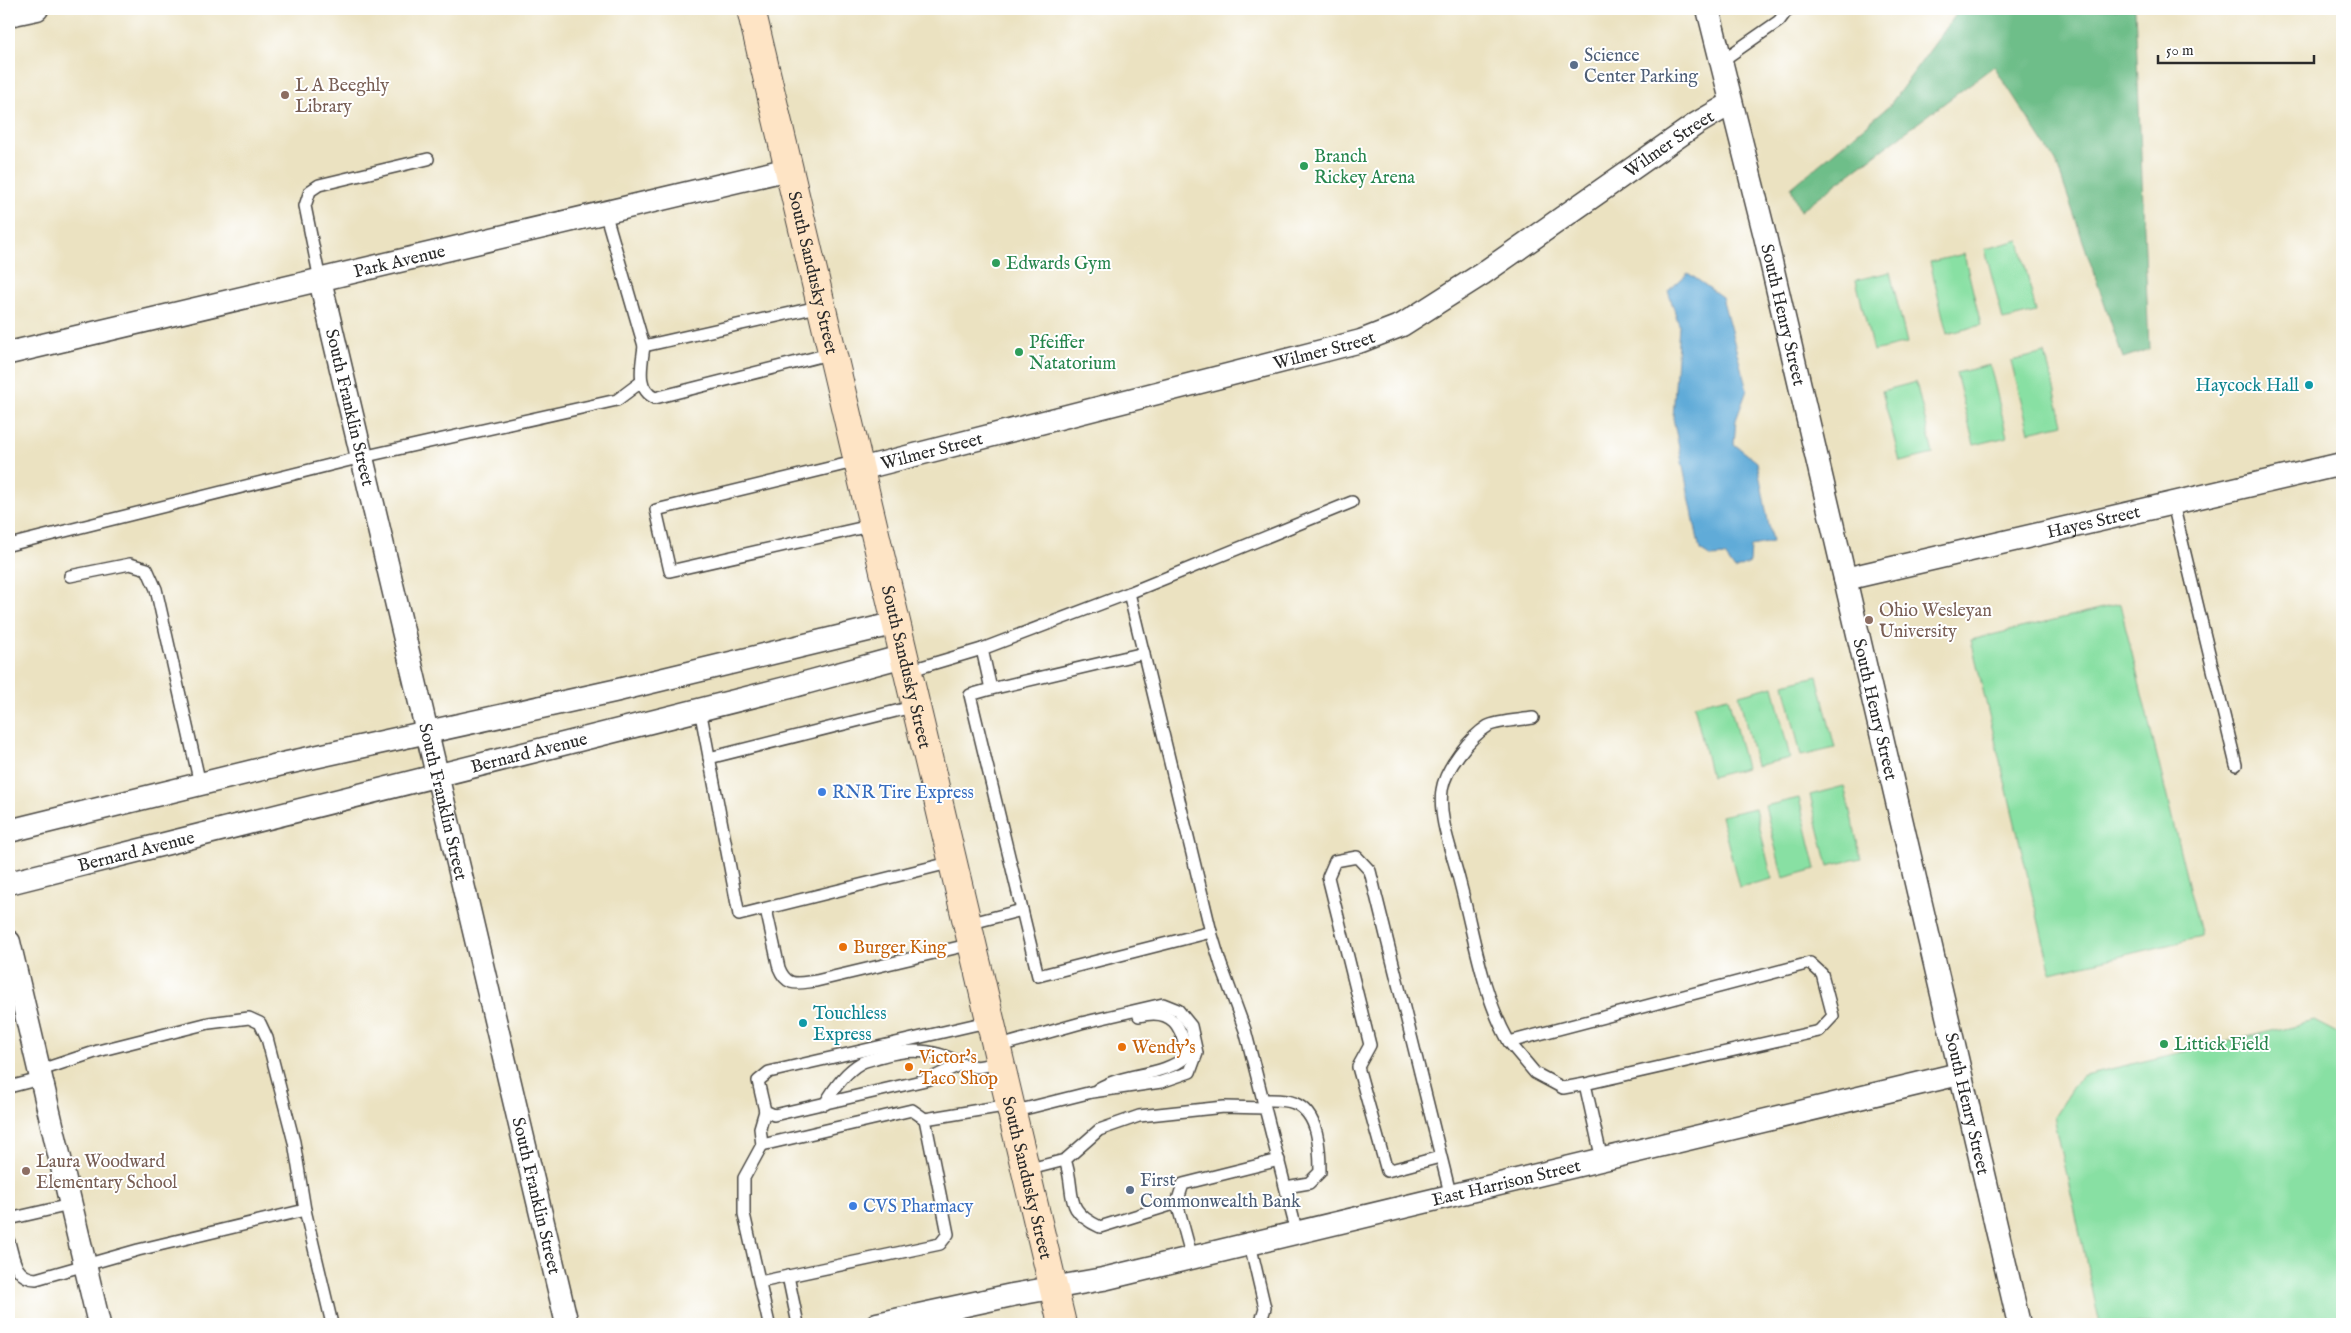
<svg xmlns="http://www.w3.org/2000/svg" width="2351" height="1333" font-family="'IM FELL English',serif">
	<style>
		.green { fill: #88e0a3; stroke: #5a8667 }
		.forest { fill: #6ebe89; stroke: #4c745a }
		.water { fill: #60abd8; stroke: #466b82 }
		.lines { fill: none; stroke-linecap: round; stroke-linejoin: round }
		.lane-casing { stroke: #484642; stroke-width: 14 }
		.street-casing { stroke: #484642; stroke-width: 25 }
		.secondary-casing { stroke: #484642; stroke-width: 30 }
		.lane { stroke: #fff; stroke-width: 11 }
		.street { stroke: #fff; stroke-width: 22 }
		.secondary { stroke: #fee4c5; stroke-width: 28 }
		.service-dot { fill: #5c6f8a; stroke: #fff; stroke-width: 2 }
		.education-dot { fill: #8d6e63; stroke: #fff; stroke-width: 2 }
		.leisure-dot { fill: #2e9e5b; stroke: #fff; stroke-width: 2 }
		.culture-dot { fill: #0f9aa8; stroke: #fff; stroke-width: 2 }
		.shop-dot { fill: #3f7fe0; stroke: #fff; stroke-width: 2 }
		.food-dot { fill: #e8710a; stroke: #fff; stroke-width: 2 }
		.labels { text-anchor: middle; stroke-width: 4; stroke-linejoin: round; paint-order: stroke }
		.service-label { font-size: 18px; fill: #4e5e75; stroke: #fff; text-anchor: start }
		.education-label { font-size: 18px; fill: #785e54; stroke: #fff; text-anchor: start }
		.street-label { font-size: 18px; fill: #2b2b2b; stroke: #fff }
		.leisure-label { font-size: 18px; fill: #27864d; stroke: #fff; text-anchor: start }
		.culture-label { font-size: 18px; fill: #0d838f; stroke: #fff; text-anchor: end }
		.shop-label { font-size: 18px; fill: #366cbe; stroke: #fff; text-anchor: start }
		.food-label { font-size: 18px; fill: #c56008; stroke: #fff; text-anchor: start }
	</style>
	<rect width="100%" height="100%" fill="#fff"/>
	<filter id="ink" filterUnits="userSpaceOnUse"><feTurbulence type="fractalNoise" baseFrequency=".02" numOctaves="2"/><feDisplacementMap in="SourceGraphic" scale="10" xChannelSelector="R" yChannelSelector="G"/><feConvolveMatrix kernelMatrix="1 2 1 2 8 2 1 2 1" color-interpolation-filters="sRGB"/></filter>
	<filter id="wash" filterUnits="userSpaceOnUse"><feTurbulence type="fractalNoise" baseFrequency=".0096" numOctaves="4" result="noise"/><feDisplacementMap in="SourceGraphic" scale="20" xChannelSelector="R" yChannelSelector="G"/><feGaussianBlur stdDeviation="1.12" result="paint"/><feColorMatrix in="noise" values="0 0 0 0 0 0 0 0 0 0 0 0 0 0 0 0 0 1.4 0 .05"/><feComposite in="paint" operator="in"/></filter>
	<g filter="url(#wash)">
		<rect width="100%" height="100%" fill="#ebe2c1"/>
		<!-- green -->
		<g class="green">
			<polygon points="2019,240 2036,312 2003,320 1985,249"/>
			<polygon points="1964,254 1981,325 1947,334 1930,262"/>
			<polygon points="1890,272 1907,343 1873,351 1856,280"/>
			<polygon points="2045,353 2063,424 2029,432 2011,361"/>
			<polygon points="1990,365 2007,437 1974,445 1956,373"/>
			<polygon points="1916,382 1933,454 1900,462 1882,391"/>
			<polygon points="2120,604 2201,937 2051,973 1971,640"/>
			<polygon points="1817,676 1835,748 1801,756 1784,684"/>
			<polygon points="1773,686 1790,758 1756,766 1739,695"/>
			<polygon points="1728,697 1746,768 1711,777 1694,705"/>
			<polygon points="1844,786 1861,858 1828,866 1810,795"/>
			<polygon points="1799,798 1816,869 1783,878 1765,806"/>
			<polygon points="1755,808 1772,879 1739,887 1721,816"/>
			<polygon points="2314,1021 2339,1034 2342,1033 2342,1324 2100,1324 2054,1117 2081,1076"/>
		</g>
		<!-- forest -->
		<polygon class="forest" points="1960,9 2135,9 2149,349 2123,358 2056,162 1994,66 1800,211 1791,188 1889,106"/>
		<!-- water -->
		<polygon class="water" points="1688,273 1722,297 1747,390 1736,420 1734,444 1757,462 1772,542 1751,546 1750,563 1735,570 1725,556 1711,557 1700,550 1673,418 1679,325 1668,291"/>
	</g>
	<g filter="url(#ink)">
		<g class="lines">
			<!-- lane casing -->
			<g class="lane-casing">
				<g id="lane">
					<polyline points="1720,62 1779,21 1788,9"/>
					<polyline points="605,212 644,346 822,306"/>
					<polyline points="320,280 305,206 310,191 319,185 428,159"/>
					<path d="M644,346C642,364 635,389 655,398L833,353"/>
					<polyline points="858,461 656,510 670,571 874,525"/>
					<polyline points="2173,504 2236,765"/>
					<polyline points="9,545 362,457 617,400 641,382"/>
					<polyline points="70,576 130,564 147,569 156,589 200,784"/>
					<polyline points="1129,593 1352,502"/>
					<polyline points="982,649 991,689 970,695 1038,976 1211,932"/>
					<polyline points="908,671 982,649 1129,593 1211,932 1221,965 1245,1030 1265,1108"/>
					<polyline points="991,689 1144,653"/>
					<polyline points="700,709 739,915 953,862"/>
					<polyline points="709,758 916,706"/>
					<path d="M766,909L779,968C787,988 798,983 816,981L972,944"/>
					<polyline points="968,924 1022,910"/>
					<polyline points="991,1021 769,1072 758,1081 765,1111 774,1115 930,1079 961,1064 977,1067 1000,1063"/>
					<path d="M1509,1042C1482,994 1474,935 1460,883C1453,854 1438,820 1442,790C1445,769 1470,737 1488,726C1497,721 1521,720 1533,718"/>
					<polyline points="996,1047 1081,1023 1163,1004 1178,1010 1191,1026 1197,1053 1190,1072 1161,1082 1092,1092 1012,1112"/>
					<polyline points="38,1071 98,1051 209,1023 249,1018 260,1023 267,1038 294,1142 305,1210 332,1324"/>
					<polyline points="1585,1084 1563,1088 1535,1073 1509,1042 1810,963 1822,974 1833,1016 1819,1031 1585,1084 1602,1160"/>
					<polyline points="9,1087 40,1079"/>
					<path d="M1098,1089C1126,1072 1163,1077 1187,1056C1182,1027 1173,1007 1139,1016"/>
					<path d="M1263,1100C1272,1100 1286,1099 1294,1103C1319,1113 1320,1149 1320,1172L1309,1183L1286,1187"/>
					<path d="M825,1104C834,1088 845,1072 861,1063C866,1060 874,1059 879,1057C908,1048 935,1048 961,1064"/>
					<polyline points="765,1111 760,1128 762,1145 744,1178 744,1214 769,1324"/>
					<polyline points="762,1145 912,1110 925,1119 1010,1105"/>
					<polyline points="1440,1157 1387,1171 1358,1067 1370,1045 1328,877 1335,861 1357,857 1370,871 1451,1197"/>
					<path d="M1065,1160C1077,1193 1061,1209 1100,1227L1177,1203"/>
					<polyline points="1026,1170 1065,1160 1099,1130 1139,1116 1224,1107 1265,1108 1297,1233"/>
					<polyline points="9,1219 70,1205"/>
					<path d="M9,1242C14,1259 15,1278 36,1279L138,1250L305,1210"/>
					<polyline points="1250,1244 1265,1308 1260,1324"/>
					<polyline points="1192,1258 1177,1203 1183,1184 1279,1160"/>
					<polyline points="788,1276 798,1324"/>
					<polyline points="760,1282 940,1244 948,1234 925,1119"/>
				</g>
			</g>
			<!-- street casing -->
			<g class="street-casing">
				<g id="street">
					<path id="s1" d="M1708,9L1765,236L2019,1324"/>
					<polyline points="9,15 37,9"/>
					<path id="s2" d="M320,280L567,1324"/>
					<path id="s3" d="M9,353L789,169"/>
					<path id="s4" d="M860,469L1361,341L1402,325L1482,274L1696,124L1730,104"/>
					<path id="s5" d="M1845,579L2342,464"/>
					<polyline points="9,831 278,765 614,691 897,623"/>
					<path id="s6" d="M9,883L790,687L904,656"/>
					<polyline points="9,942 99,1324"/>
					<path id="s7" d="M877,1324L1012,1295L1103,1279L1959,1074"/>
				</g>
			</g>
			<!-- secondary casing -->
			<g class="secondary-casing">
				<g id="secondary">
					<path id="s8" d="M751,9L1062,1324"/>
				</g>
			</g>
			<!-- lane -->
			<use href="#lane" class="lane"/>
			<!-- street -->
			<use href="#street" class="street"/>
			<!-- secondary -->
			<use href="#secondary" class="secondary"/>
		</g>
	</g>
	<!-- markers -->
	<g class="service-dot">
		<circle cx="1574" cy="65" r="5"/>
		<circle cx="1130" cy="1190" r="5"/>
	</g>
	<g class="education-dot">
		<circle cx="285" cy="95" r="5"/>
		<circle cx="1869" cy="620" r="5"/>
		<circle cx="26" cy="1171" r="5"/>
	</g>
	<g class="leisure-dot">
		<circle cx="1304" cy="166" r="5"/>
		<circle cx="996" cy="263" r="5"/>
		<circle cx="1019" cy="352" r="5"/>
		<circle cx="2164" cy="1044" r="5"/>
	</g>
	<g class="culture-dot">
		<circle cx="2309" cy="385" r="5"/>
		<circle cx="803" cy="1023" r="5"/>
	</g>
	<g class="shop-dot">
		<circle cx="822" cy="792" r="5"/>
		<circle cx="853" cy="1206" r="5"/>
	</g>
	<g class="food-dot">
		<circle cx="843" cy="947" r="5"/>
		<circle cx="1122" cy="1047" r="5"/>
		<circle cx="909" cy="1067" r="5"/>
	</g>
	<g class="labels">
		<!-- service labels -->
		<g class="service-label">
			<text x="1584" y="61">Science<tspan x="1584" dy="21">Center Parking</tspan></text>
			<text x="1140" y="1186">First<tspan x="1140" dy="21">Commonwealth Bank</tspan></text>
		</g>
		<!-- education labels -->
		<g class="education-label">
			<text x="295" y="91">L A Beeghly<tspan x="295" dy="21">Library</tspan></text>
			<text x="1879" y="616">Ohio Wesleyan<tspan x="1879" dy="21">University</tspan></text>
			<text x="36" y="1167">Laura Woodward<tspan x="36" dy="21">Elementary School</tspan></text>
		</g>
		<!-- street labels -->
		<g class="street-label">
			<text dy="6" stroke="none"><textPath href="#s4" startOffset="884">Wilmer Street</textPath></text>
			<text dy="6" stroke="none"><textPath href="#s3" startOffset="401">Park Avenue</textPath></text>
			<text dy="6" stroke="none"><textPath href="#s8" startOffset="271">South Sandusky Street</textPath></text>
			<text dy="6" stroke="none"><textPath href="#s1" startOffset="315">South Henry Street</textPath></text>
			<text dy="6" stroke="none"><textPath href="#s4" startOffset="479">Wilmer Street</textPath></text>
			<text dy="6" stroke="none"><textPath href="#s2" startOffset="131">South Franklin Street</textPath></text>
			<text dy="6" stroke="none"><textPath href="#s4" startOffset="74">Wilmer Street</textPath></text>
			<text dy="6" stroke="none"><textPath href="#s5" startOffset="255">Hayes Street</textPath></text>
			<text dy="6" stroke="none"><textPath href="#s8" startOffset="676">South Sandusky Street</textPath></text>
			<text dy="6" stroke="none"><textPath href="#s1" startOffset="720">South Henry Street</textPath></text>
			<text dy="6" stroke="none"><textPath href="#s6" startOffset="536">Bernard Avenue</textPath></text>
			<text dy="6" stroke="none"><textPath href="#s2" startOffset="536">South Franklin Street</textPath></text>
			<text dy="6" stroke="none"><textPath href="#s6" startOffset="131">Bernard Avenue</textPath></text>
			<text dy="6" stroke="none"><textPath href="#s1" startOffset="1125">South Henry Street</textPath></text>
			<text dy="6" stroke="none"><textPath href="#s8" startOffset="1201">South Sandusky Street</textPath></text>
			<text dy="6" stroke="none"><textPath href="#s7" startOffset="645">East Harrison Street</textPath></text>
			<text dy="6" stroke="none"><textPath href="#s2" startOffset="941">South Franklin Street</textPath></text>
		</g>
		<!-- leisure labels -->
		<g class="leisure-label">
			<text x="1314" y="162">Branch<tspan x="1314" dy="21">Rickey Arena</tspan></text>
			<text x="1006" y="269">Edwards Gym</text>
			<text x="1029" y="348">Pfeiffer<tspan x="1029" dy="21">Natatorium</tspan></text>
			<text x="2174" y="1050">Littick Field</text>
		</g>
		<!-- culture labels -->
		<g class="culture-label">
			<text x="2299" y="391">Haycock Hall</text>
			<text x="813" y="1019" text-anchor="start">Touchless<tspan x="813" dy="21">Express</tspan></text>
		</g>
		<!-- shop labels -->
		<g class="shop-label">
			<text x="832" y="798">RNR Tire Express</text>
			<text x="863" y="1212">CVS Pharmacy</text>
		</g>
		<!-- food labels -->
		<g class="food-label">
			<text x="853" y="953">Burger King</text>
			<text x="1132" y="1053">Wendy's</text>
			<text x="919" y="1063">Victor's<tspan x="919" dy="21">Taco Shop</tspan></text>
		</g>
	</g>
	<!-- margin -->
	<rect width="2351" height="1333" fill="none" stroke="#fff" stroke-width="30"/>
	<!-- scale -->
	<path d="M2158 55v8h156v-8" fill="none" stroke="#2b2b2b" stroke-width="2.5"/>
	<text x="2166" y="55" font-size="15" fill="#2b2b2b" stroke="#ffffff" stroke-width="4" paint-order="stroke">50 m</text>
</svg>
